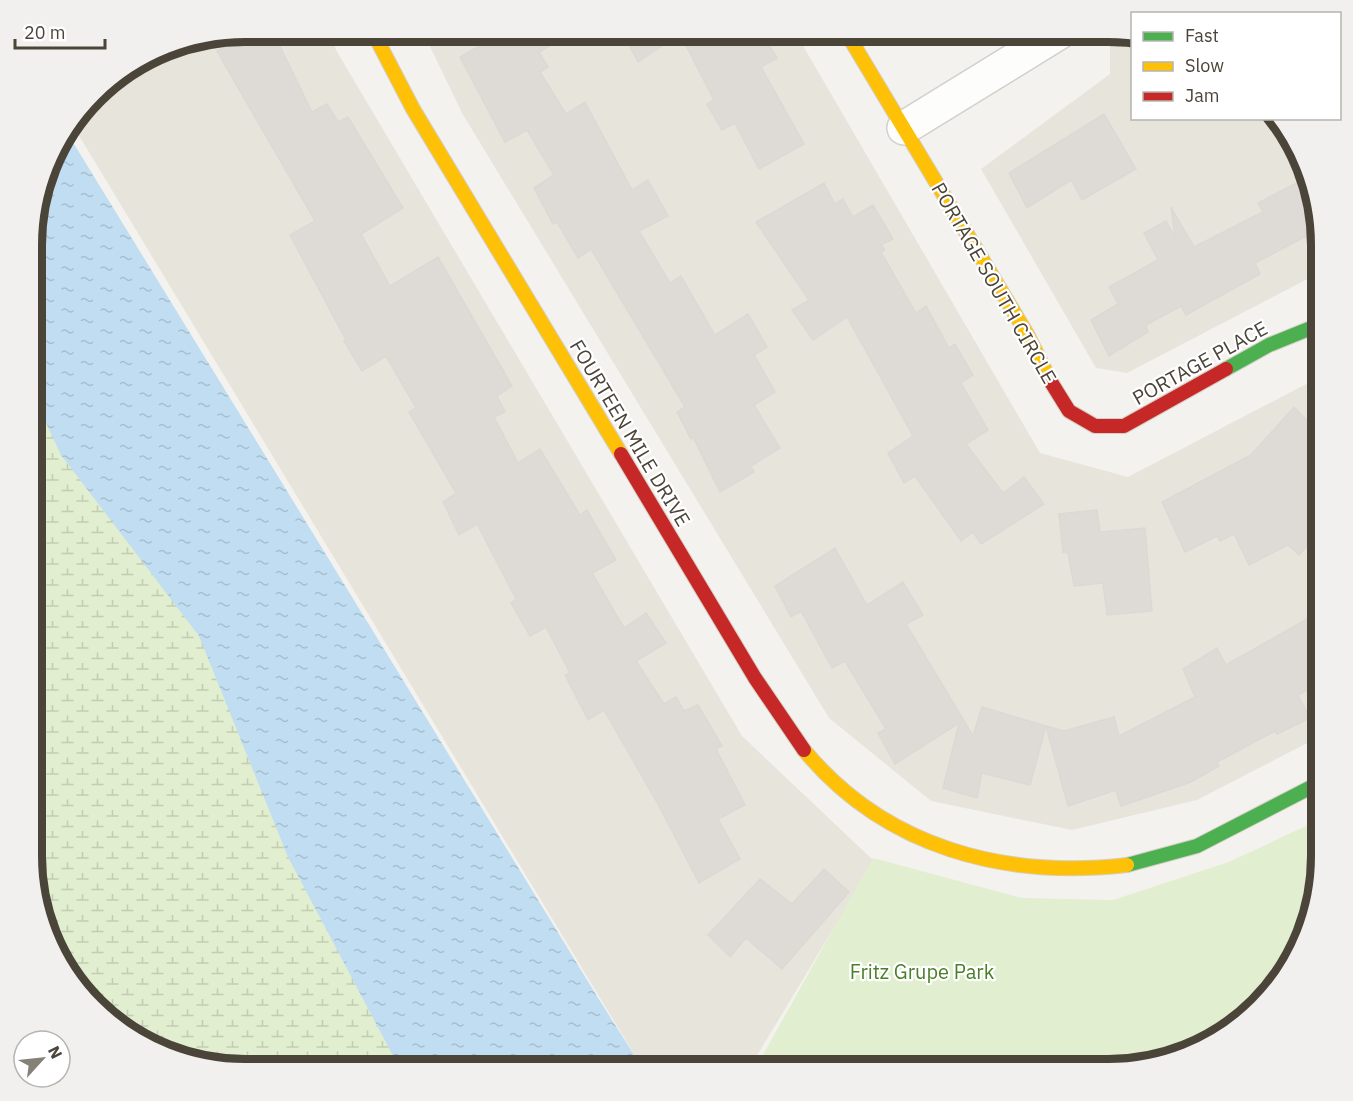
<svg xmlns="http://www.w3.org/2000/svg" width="1353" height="1101" font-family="'IBM Plex Sans',sans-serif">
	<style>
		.residential { fill: #e7e4dc }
		.green { fill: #e1eecf }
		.wetland { fill: url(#wetland-marsh) }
		.water { fill: url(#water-ripples) }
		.building { fill: #dedbd6; stroke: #dcd9d4; stroke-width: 1.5 }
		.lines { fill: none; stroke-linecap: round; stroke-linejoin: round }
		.street-casing { stroke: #d2d0cb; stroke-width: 36 }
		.fast-casing { stroke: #d3cfc5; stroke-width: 16 }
		.slow-casing { stroke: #d3cfc5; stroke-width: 16 }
		.jam-casing { stroke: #d3cfc5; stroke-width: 16 }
		.street { stroke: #fdfdfc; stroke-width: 33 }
		.fast { stroke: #4caf50; stroke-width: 14 }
		.slow { stroke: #ffc107; stroke-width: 14 }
		.jam { stroke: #c62828; stroke-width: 14 }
		.labels { text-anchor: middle; stroke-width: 4.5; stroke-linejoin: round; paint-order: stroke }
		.street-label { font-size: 20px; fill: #4b4439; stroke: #fff }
		.park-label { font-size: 20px; fill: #4a7f2a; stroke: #fff }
		.rim { fill: none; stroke: #4b4439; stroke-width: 8 }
	</style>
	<defs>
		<pattern id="wetland-marsh" width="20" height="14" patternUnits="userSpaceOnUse" patternTransform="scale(1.5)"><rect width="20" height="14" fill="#e1eecf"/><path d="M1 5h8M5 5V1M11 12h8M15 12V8" fill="none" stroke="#c3cdb2"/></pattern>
		<pattern id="water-ripples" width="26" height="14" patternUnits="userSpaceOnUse" patternTransform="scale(1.5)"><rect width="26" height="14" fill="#c0ddf1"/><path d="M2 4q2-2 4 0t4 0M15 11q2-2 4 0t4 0" fill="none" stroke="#a6bfcf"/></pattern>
	</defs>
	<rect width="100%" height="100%" fill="#f4f2ee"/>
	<!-- residential -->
	<g class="residential">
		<polygon points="245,32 330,32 336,50 742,736 874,861 749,1069 643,1069 72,124 105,84 176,43"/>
		<polygon points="423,32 795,32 1040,453 1128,477 1312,381 1321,399 1321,736 1197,800 1072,830 931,801 829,718 462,113"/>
		<polygon points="1110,32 1132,35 1132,118 1275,119 1305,163 1321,245 1321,272 1127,373 1096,368 981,169 1110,74"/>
	</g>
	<!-- green -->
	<polygon class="green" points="1321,819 1321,870 1300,950 1259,1007 1190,1053 1108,1069 755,1069 873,858 1022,898 1113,900 1229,862"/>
	<!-- wetland -->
	<polygon class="wetland" points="33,327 364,906 472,1069 232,1069 163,1053 94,1007 53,950 32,870"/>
	<!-- water -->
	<g class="water">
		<polygon points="66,131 600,1001 643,1069 400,1069 288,857 199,636 61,455 33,395 33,217 60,139"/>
		<polygon points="36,886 83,991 53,950"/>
	</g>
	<!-- building -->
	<g class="building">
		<polygon points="256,32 273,32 312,112 327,104 338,122 348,117 403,208 361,234 390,286 438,257 512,386 497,396 505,412 494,417 518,463 540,449 580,515 587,510 616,560 592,573 624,628 646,613 666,643 636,661 664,704 676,697 684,711 698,705 722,746 716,749 745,805 718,819 740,859 699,883 659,806 604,710 588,720 565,675 570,673 546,627 530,636 511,603 516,599 477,524 459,535 443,502 456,493 409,412 416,408 386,356 362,371 344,341 346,340 290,235 315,221 217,51"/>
		<polygon points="475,32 573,32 539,52 548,67 540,72 566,114 585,102 632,190 648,180 668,216 639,231 670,283 681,276 715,335 748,314 767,347 754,355 775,392 754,405 780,448 751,466 754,472 720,492 693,437 691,439 677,412 685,407 591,249 578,258 557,222 553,224 534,188 554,175 527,130 505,142 460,57 483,44"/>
		<polygon points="622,32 761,32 777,58 761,67 804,144 759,169 735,123 722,130 707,104 714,100 680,34 638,62"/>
		<polygon points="1104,114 1136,169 1082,200 1071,180 1027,208 1009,173"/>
		<polygon points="1308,177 1318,230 1255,263 1260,274 1186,315 1181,306 1146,325 1148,332 1109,356 1091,320 1118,304 1109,287 1158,260 1144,233 1166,221 1175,237 1171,207 1194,247 1263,212 1258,203"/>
		<polygon points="824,183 835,204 843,199 853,217 873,205 893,239 881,245 885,250 881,252 916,313 926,306 949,348 955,344 973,375 961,383 988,430 966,444 1003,493 1024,477 1044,504 981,544 973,532 961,541 915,476 904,483 888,453 913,436 847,317 813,340 792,310 809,300 756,222"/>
		<polygon points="1294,407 1321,435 1321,532 1299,555 1288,545 1249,565 1234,534 1220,541 1217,536 1185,552 1162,502 1251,455"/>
		<polygon points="1097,510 1100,532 1145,528 1152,611 1107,615 1103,583 1074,586 1068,553 1063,552 1059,514"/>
		<polygon points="835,548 867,605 903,582 923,615 906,624 973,736 982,707 1046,726 1030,785 982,773 977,798 943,788 959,723 895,764 878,733 886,729 845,661 832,668 801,611 791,617 775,586"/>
		<polygon points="1321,611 1321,683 1298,695 1310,718 1277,734 1275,731 1217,762 1219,766 1191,782 1121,806 1116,790 1068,806 1046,726 1064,731 1114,717 1119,736 1195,697 1183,669 1217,648 1226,665"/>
		<polygon points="824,869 849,892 782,969 746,938 730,957 708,935 760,879 792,904"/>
	</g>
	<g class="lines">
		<!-- street casing -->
		<g class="street-casing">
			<polyline id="street" points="904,128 1060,32"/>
		</g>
		<!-- fast casing -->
		<g class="fast-casing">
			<g id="fast">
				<polyline points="1226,369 1269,345 1321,324"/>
				<polyline points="1127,865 1197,846 1321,782"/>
			</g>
		</g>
		<!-- slow casing -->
		<g class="slow-casing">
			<g id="slow">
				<polyline points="373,32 413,109 621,454"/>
				<polyline points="846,32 1027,334 1051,382"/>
				<path d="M804,750C885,848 1005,879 1127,865"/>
			</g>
		</g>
		<!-- jam casing -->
		<g class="jam-casing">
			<g id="jam">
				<polyline points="1051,382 1069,411 1095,426 1124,426 1226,369"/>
				<polyline points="621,454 755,678 804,750"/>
			</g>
		</g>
		<!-- street -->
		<use href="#street" class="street"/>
		<!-- fast -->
		<use href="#fast" class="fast"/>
		<!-- slow -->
		<use href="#slow" class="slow"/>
		<!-- jam -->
		<use href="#jam" class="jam"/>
	</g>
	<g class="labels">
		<!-- street labels -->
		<g class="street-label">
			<text transform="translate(994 283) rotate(60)" y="7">PORTAGE SOUTH CIRCLE</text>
			<text transform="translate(1200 363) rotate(-29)" y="7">PORTAGE PLACE</text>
			<text transform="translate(630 433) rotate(59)" y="7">FOURTEEN MILE DRIVE</text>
		</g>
		<!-- park labels -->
		<g class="park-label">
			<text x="922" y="979">Fritz Grupe Park</text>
		</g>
	</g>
	<!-- crop -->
	<path d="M0 0H1353V1101H0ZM245 42H1108A203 203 0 0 1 1311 245V856A203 203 0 0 1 1108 1059H245A203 203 0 0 1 42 856V245A203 203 0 0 1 245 42Z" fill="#f1f0ef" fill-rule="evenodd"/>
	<path class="rim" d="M245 42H1108A203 203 0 0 1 1311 245V856A203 203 0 0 1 1108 1059H245A203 203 0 0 1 42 856V245A203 203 0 0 1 245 42Z"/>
	<!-- legend -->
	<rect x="1131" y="12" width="210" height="108" fill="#ffffff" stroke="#b7b4b0" stroke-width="1.5"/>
	<rect x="1143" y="32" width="30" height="9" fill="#4caf50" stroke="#b7b4b0" stroke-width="1.5"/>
	<text x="1185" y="42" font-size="18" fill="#4b4439">Fast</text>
	<rect x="1143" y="62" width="30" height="9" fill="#ffc107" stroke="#b7b4b0" stroke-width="1.5"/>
	<text x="1185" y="72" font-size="18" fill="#4b4439">Slow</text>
	<rect x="1143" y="92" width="30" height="9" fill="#c62828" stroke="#b7b4b0" stroke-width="1.5"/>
	<text x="1185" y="102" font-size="18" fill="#4b4439">Jam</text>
	<!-- north arrow -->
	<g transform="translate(42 1059) rotate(63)"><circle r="28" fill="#ffffff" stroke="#b7b4b0" stroke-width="1.5"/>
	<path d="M0-4.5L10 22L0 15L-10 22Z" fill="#868178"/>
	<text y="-9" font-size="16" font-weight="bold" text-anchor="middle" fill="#4b4439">N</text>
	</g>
	<!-- scale -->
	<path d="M15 39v9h90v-9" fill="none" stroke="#4b4439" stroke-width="3"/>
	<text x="24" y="39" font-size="18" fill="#4b4439" stroke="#ffffff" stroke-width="4.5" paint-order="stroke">20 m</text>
</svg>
